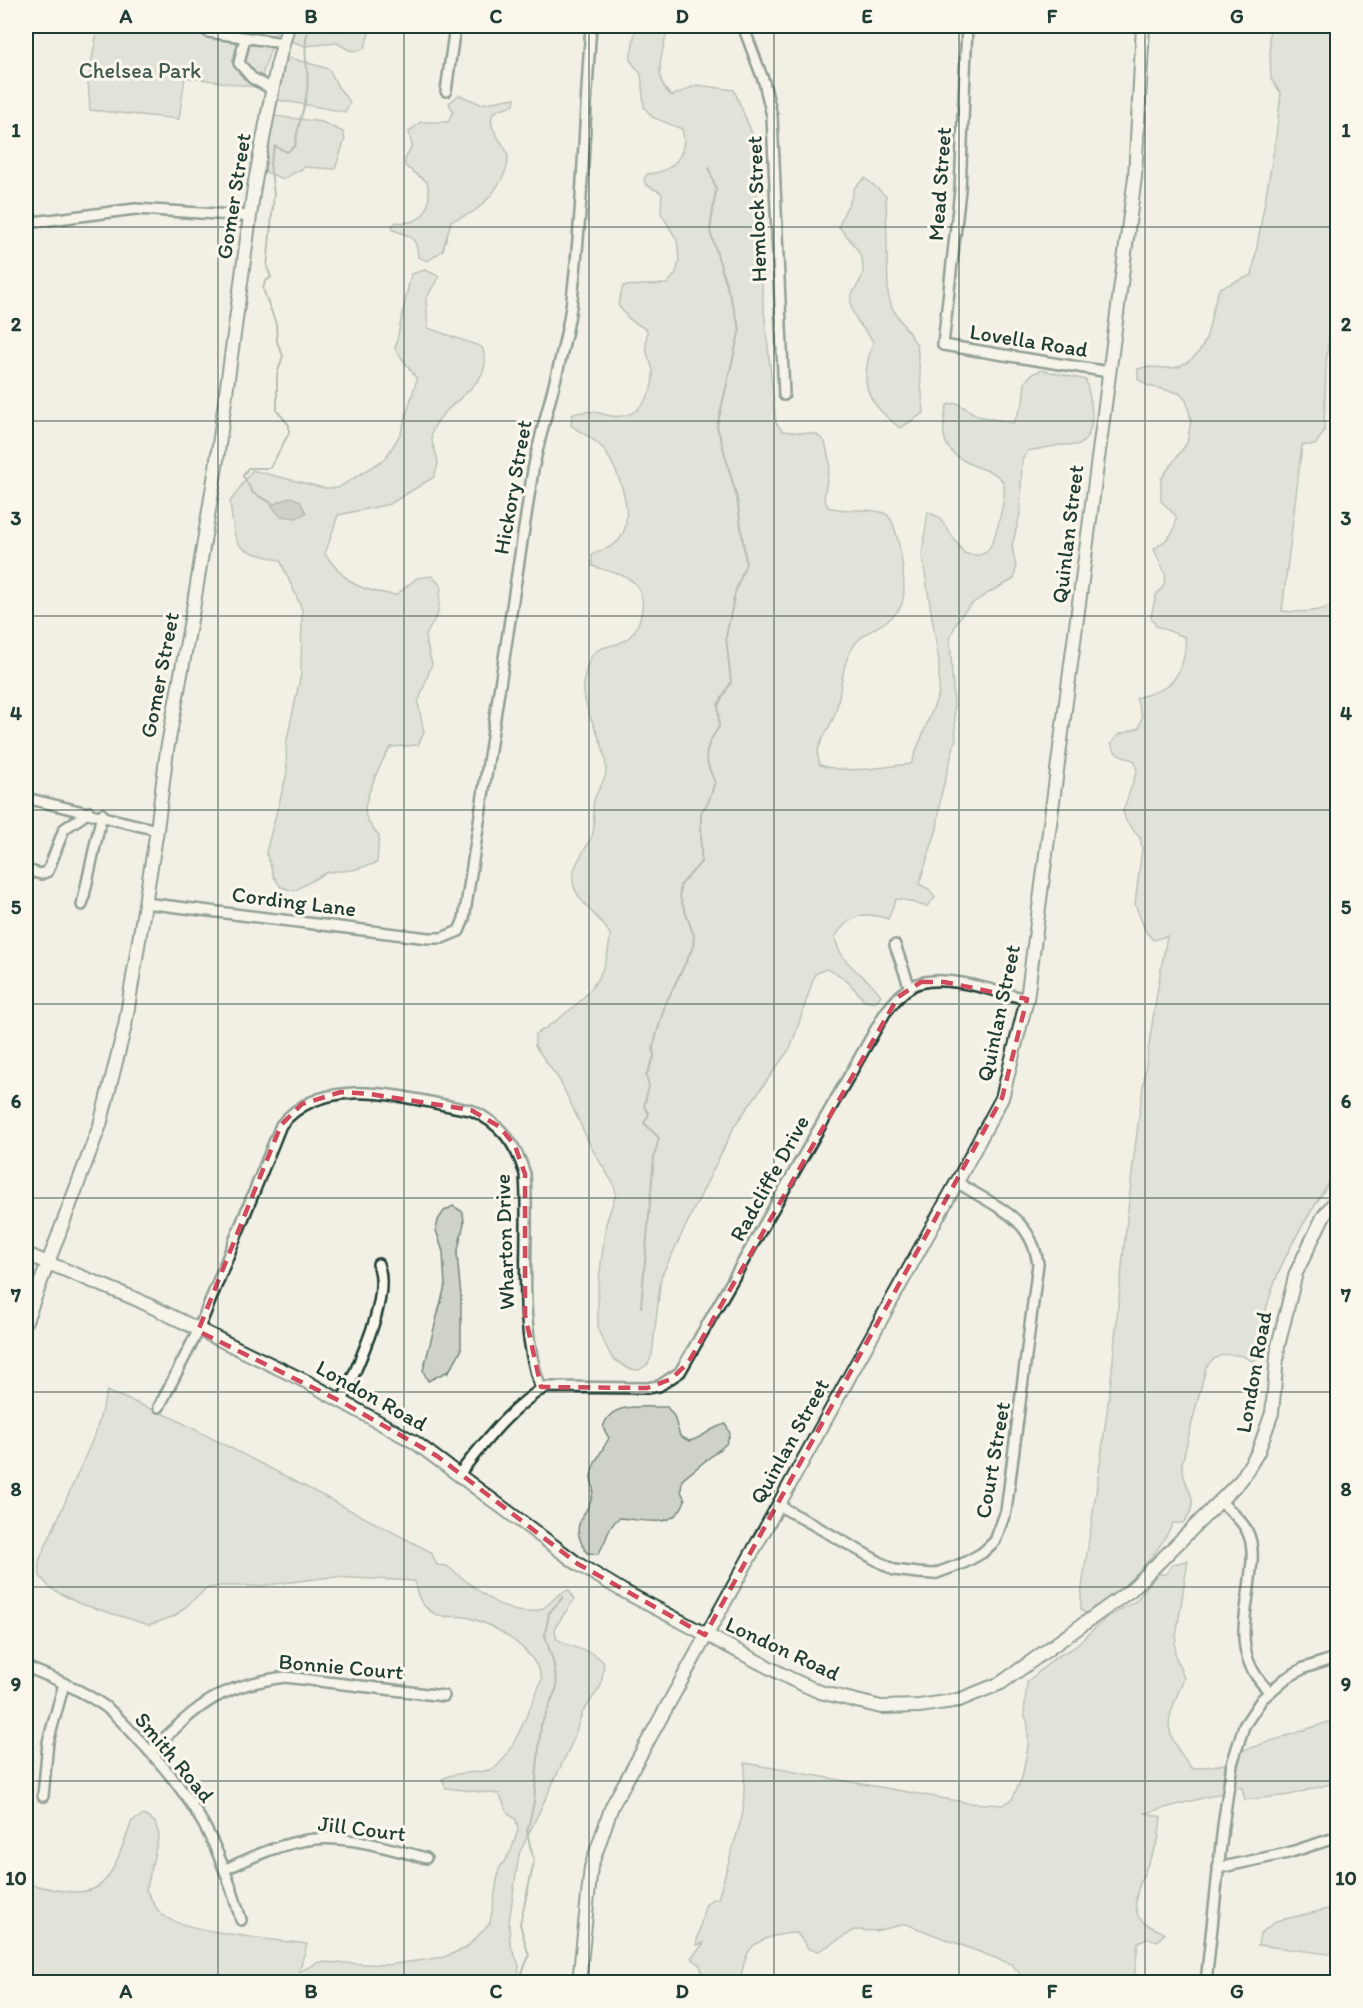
<svg xmlns="http://www.w3.org/2000/svg" width="1363" height="2008" font-family="Itim,sans-serif">
	<style>
		.green { fill: #cfd2c8; stroke: #77887e; stroke-width: 1.5 }
		.water { fill: #a2aba1; stroke: #6e7f75; stroke-width: 1.5 }
		.lines { fill: none; stroke-linecap: round; stroke-linejoin: round }
		.stream { stroke: #6e7f75; stroke-width: 2 }
		.street-casing { stroke: #1f3d34; stroke-width: 14 }
		.secondary-casing { stroke: #1f3d34; stroke-width: 16 }
		.street { stroke: #fbf7ec; stroke-width: 9 }
		.secondary { stroke: #fbf7ec; stroke-width: 12 }
		.marked { fill: none; stroke: #d1495b; stroke-width: 4.5; stroke-dasharray: 12 8; stroke-linejoin: round }
		.grid { fill: none; stroke: #1f3d34; stroke-width: 1.5; stroke-opacity: 0.55 }
		.labels { text-anchor: middle; stroke-width: 6; stroke-linejoin: round; paint-order: stroke }
		.park-label { font-size: 22px; fill: #425b52; stroke: #fbf7ec }
		.street-label { font-size: 22px; fill: #1f3d34; stroke: #fbf7ec }
		.neatline { fill: none; stroke: #1f3d34; stroke-width: 2 }
		.grid-label { font-size: 20px; text-anchor: middle; font-weight: bold; fill: #1f3d34 }
	</style>
	<rect width="100%" height="100%" fill="#f2f0e5"/>
	<filter id="ink" filterUnits="userSpaceOnUse"><feTurbulence type="fractalNoise" baseFrequency=".0167" numOctaves="2"/><feDisplacementMap in="SourceGraphic" scale="12" xChannelSelector="R" yChannelSelector="G"/><feConvolveMatrix kernelMatrix="1 2 1 2 8 2 1 2 1" color-interpolation-filters="sRGB"/></filter>
	<g filter="url(#ink)">
		<!-- green -->
		<g class="green">
			<polygon points="98,26 278,26 263,72 261,88 185,77 179,119 90,110 88,81"/>
			<path d="M295,26H322C336,38 355,26 371,26L365,47L359,51L349,50L337,43L305,46L289,40Z"/>
			<path d="M636,26H660L667,32C662,52 652,81 672,96L697,85L734,90L753,136L763,300L776,423L783,431L816,434L825,442L830,464L824,497L828,507C845,513 873,507 886,514C899,521 909,593 901,606C890,626 865,628 853,647C840,667 842,692 835,714C831,726 821,738 818,751C817,756 819,760 820,765C853,775 877,767 911,764L939,693V661L922,554L928,512L939,517L964,553C972,555 979,557 986,552C995,545 1008,492 1003,482C998,474 989,471 980,468C945,455 938,441 947,405L957,403L978,416L1013,423L1023,403L1025,382L1032,374L1042,370L1086,380C1091,402 1099,428 1080,445H1060L1028,451L1022,460L1020,514L1012,546L1016,568L1014,579C983,597 961,602 950,639L956,738L941,795L937,829L919,884L929,889L935,898L927,906C915,905 908,899 896,899L888,919C863,911 850,914 835,937C840,966 866,974 881,995L875,1003L864,1001C853,986 844,975 826,969L815,974L791,1047L735,1125L661,1277L652,1355L648,1364L639,1370L629,1369L612,1358L598,1330V1288L606,1224L616,1193L613,1183L592,1149L560,1081L535,1046V1035C574,1010 609,984 610,934C600,916 577,903 573,882C571,867 586,849 592,836C597,824 591,812 594,800C597,790 606,781 606,771C608,732 570,709 589,661C596,643 614,649 627,639C638,631 644,612 642,598C638,574 612,573 592,566V555C601,549 614,548 620,539C636,515 619,471 604,450C595,437 582,435 571,425L572,415C586,408 598,413 612,416C639,420 654,394 653,371C652,365 649,359 647,353C645,346 647,337 647,330L629,319L618,305L623,286L667,284L676,273L679,260L677,240L661,213L662,193L646,185L644,179L647,174C672,173 689,154 682,129L652,117L644,107L641,74L630,60Z"/>
			<path d="M1269,26H1337L1338,262L1326,363L1324,432L1315,445H1302L1282,611C1300,612 1323,614 1337,601V1170C1309,1215 1279,1257 1266,1310C1262,1324 1264,1341 1261,1356L1252,1361C1237,1351 1216,1352 1206,1367L1182,1463C1181,1488 1205,1498 1183,1523H1173C1155,1561 1123,1590 1087,1614L1081,1610V1595C1092,1517 1105,1439 1113,1360C1126,1219 1141,1076 1167,936L1153,940L1146,932L1135,904L1142,848L1140,838L1126,821L1123,811L1137,771L1135,761L1116,753L1111,744L1118,735L1139,728L1142,717L1136,698C1145,695 1160,692 1167,686C1181,675 1187,654 1185,637L1156,626L1151,617L1156,595L1163,587L1166,576L1154,549C1168,539 1176,534 1176,516L1161,501V479L1187,443L1191,420L1186,400L1179,393L1148,386L1138,379V369C1152,363 1166,372 1180,366C1216,350 1206,316 1220,288L1252,275L1275,144L1281,93L1271,79Z"/>
			<path d="M290,58L329,69L338,87L350,102L345,112L279,100C273,88 280,66 290,58Z"/>
			<path d="M459,95L481,104L515,98L514,104C508,108 497,108 493,114C486,127 503,141 507,153C513,170 490,199 477,209C471,215 459,217 451,221L443,250L428,261L418,257C417,237 411,236 393,230L392,226L396,222C424,226 433,207 427,182L405,166V159L412,146L409,132L420,122H448L453,112L449,103Z"/>
			<polygon points="275,116 322,122 343,132 345,139 335,169 305,167 283,179 266,172 263,156"/>
			<path d="M865,178L886,196L888,294L892,308L917,345L924,413L900,428C863,399 860,385 873,341C865,330 853,319 851,305C849,291 859,287 862,276C868,257 850,240 839,227C842,211 852,204 854,188Z"/>
			<path d="M425,270L439,276L426,299L428,328L482,347C499,385 443,400 432,432C429,442 438,453 438,464C437,468 435,473 434,477L390,504L338,515L325,554C348,585 358,590 396,595L417,578L432,576L441,586L438,613L425,637L432,664L418,703L424,732L418,745L391,747C383,757 365,797 365,810C365,820 373,829 379,836L377,863L353,870L327,872L294,891L281,887L274,877L266,852L287,773L286,744L301,674L302,609L280,560C233,548 236,551 230,502L252,470L324,488H338L385,459L401,433L417,379L395,349L411,274Z"/>
			<polygon points="453,1206 463,1212 464,1223 457,1254 461,1297 461,1351 449,1371 447,1374 448,1371 428,1381 423,1371 445,1286 443,1252 436,1230 438,1220 444,1211"/>
			<path d="M107,1391L171,1417L431,1552L437,1565L447,1566C472,1584 510,1625 543,1608C554,1602 555,1593 569,1590L574,1600L555,1627L556,1638C571,1651 592,1647 604,1663L601,1686L582,1713L572,1743L519,1854L509,1922L510,1944L519,1965L518,1976L513,1982H26V1883C104,1903 106,1892 132,1821L144,1815L155,1822L159,1835L146,1890C151,1897 155,1908 161,1914C181,1932 277,1940 307,1944L299,1972L319,1962L388,1965L444,1957L466,1948L490,1923L499,1869L511,1851L518,1830L516,1820L508,1813L499,1794L446,1788L442,1779C458,1770 475,1775 492,1769C510,1762 534,1698 542,1679C535,1649 495,1624 466,1617C456,1615 444,1619 435,1614C422,1607 415,1594 415,1581L331,1577L259,1586H219L206,1589L175,1616L149,1625L78,1603L50,1588L40,1576L39,1561L96,1432Z"/>
			<path d="M667,1407L674,1416L680,1436L689,1441C703,1438 711,1427 726,1424L730,1434L726,1444L682,1480L681,1491L685,1500C675,1531 645,1520 619,1518C607,1527 607,1542 598,1554L587,1553C565,1519 591,1517 593,1491C594,1486 591,1482 591,1477C592,1463 603,1450 609,1438L603,1428C610,1400 644,1408 667,1407Z"/>
			<path d="M1188,1560L1175,1644V1655L1184,1678C1166,1724 1160,1727 1192,1769L1225,1764L1222,1793L1146,1813L1161,1817C1160,1824 1160,1832 1158,1840C1152,1858 1128,1897 1138,1916C1143,1925 1156,1929 1165,1933L1158,1941L1148,1938L1138,1942L1134,1982H1020L1019,1972L1011,1964L906,1924L875,1931L855,1930L819,1951L809,1949L797,1933C783,1933 757,1938 749,1951C744,1959 742,1973 739,1982H705L700,1965L691,1958L704,1943L696,1945L705,1906L712,1899H718L743,1813L745,1763L969,1803L1003,1805L1012,1799L1022,1778L1028,1746V1724L1024,1714L1027,1682L1056,1657L1072,1649L1106,1618L1136,1601L1157,1574H1166L1172,1565Z"/>
			<polygon points="1337,1719 1337,1782 1290,1795 1245,1800 1242,1788 1235,1786 1237,1758 1241,1751"/>
			<polygon points="1337,1907 1337,1955 1258,1945 1260,1934 1276,1921"/>
		</g>
		<!-- water -->
		<polygon class="water" points="291,497 300,501 306,513 296,518 280,516 271,505"/>
		<g class="lines">
			<!-- stream -->
			<g class="stream">
				<path d="M272,503L253,493L243,476L248,468H270L289,433V425L277,411V374L283,356L277,342L276,324L263,289L265,282L271,277L267,267L274,194L270,163L275,146L287,152L295,146C297,127 304,111 307,91C310,67 300,48 310,26"/>
				<path d="M641,1307L654,1157L659,1138L644,1123L649,1114L644,1106L649,1086L646,1076L654,1057L653,1047L665,1005L693,947L694,936L680,897V886L701,862V812L708,803L715,782C703,758 703,749 719,727L718,705L731,682L726,637L735,593L746,563L737,498L717,426L740,329L710,231L716,189L709,168"/>
				<polyline points="518,1982 529,1956 520,1924 534,1862 527,1832 534,1802 541,1725 557,1687 554,1665 545,1635 549,1613 563,1597"/>
			</g>
			<!-- street casing -->
			<g class="street-casing">
				<g id="street">
					<polyline points="743,26 764,82 772,116 784,395"/>
					<polyline points="967,26 960,190 943,345 1109,372"/>
					<polyline points="208,32 283,43"/>
					<polyline points="245,38 239,63 252,78 272,89"/>
					<polyline points="446,91 455,26"/>
					<polyline points="26,223 135,209 250,216"/>
					<polyline points="26,798 157,830"/>
					<polyline points="26,870 41,874 48,871 64,829 89,812"/>
					<path d="M145,903L428,938H442L459,931L464,919L533,470C544,415 563,362 571,307C583,214 584,119 591,26"/>
					<polyline points="82,905 102,814"/>
					<polyline points="895,945 910,988"/>
					<path d="M342,1402C356,1367 392,1299 378,1264"/>
					<path d="M159,1407L198,1331L281,1125C325,1070 411,1100 471,1110C501,1124 515,1142 525,1174C530,1247 516,1319 541,1390"/>
					<path d="M459,1474C484,1443 511,1407 545,1387L647,1388L659,1386L680,1372L885,1013C895,1001 905,987 920,983C949,974 999,993 1027,999"/>
					<path d="M1220,1501C1229,1510 1240,1518 1246,1529C1253,1541 1253,1557 1251,1570C1247,1619 1230,1654 1270,1692"/>
					<path d="M778,1505L894,1570L918,1573L934,1574L964,1563L982,1553L995,1541L1006,1511L1038,1264C1031,1215 994,1207 957,1182"/>
					<path d="M26,1667C52,1677 79,1689 103,1705C116,1714 128,1728 139,1740C195,1798 219,1843 241,1920"/>
					<path d="M150,1752C199,1705 217,1686 285,1677L444,1696"/>
					<polyline points="43,1796 48,1742 64,1684"/>
					<polyline points="1218,1868 1288,1853 1338,1837"/>
					<path d="M226,1869C254,1856 284,1842 315,1839C351,1836 391,1849 426,1858"/>
					<polyline points="1206,1982 1223,1826 1232,1764 1244,1726 1262,1699 1285,1679 1304,1668 1338,1657"/>
				</g>
			</g>
			<!-- secondary casing -->
			<g class="secondary-casing">
				<g id="secondary">
					<polyline points="26,1254 136,1299 307,1382 416,1443 578,1564 623,1591 791,1679 820,1692 881,1707 919,1706 959,1700 1001,1683 1131,1590 1241,1480 1258,1452 1272,1413 1278,1346 1296,1273 1323,1217 1338,1197"/>
					<polyline points="26,1321 100,1125 125,1026 157,830 167,750 193,609 216,467 254,187 277,66 288,26"/>
					<polyline points="579,1982 591,1867 612,1806 957,1182 1002,1098 1027,999 1135,177 1143,26"/>
				</g>
			</g>
			<!-- street -->
			<use href="#street" class="street"/>
			<!-- secondary -->
			<use href="#secondary" class="secondary"/>
		</g>
	</g>
	<!-- marked area -->
	<path d="M0 0H1363V2008H0ZM921,982H944L1027,999L1002,1098L705,1635L578,1564L437,1456L342,1402L198,1331L281,1125L302,1104L341,1092L370,1094L471,1110L500,1127L515,1146L525,1174V1315L541,1387L647,1388L671,1379L688,1363L898,997Z" fill="#f2f0e5" fill-opacity=".55" fill-rule="evenodd"/>
	<path class="marked" d="M921,982H944L1027,999L1002,1098L705,1635L578,1564L437,1456L342,1402L198,1331L281,1125L302,1104L341,1092L370,1094L471,1110L500,1127L515,1146L525,1174V1315L541,1387L647,1388L671,1379L688,1363L898,997Z"/>
	<!-- grid -->
	<path class="grid" d="M218,26V1982M404,26V1982M589,26V1982M774,26V1982M959,26V1982M1145,26V1982M26,227H1338M26,421H1338M26,616H1338M26,810H1338M26,1004H1338M26,1198H1338M26,1392H1338M26,1587H1338M26,1781H1338"/>
	<g class="labels">
		<!-- park labels -->
		<g class="park-label">
			<text x="140" y="78">Chelsea Park</text>
		</g>
		<!-- street labels -->
		<g class="street-label">
			<text transform="translate(939 184) rotate(-86)" y="8">Mead Street</text>
			<text transform="translate(233 196) rotate(-81)" y="8">Gomer Street</text>
			<text transform="translate(756 209) rotate(-92)" y="8">Hemlock Street</text>
			<text transform="translate(1029 340) rotate(9)" y="8">Lovella Road</text>
			<text transform="translate(512 487) rotate(-80)" y="8">Hickory Street</text>
			<text transform="translate(1067 534) rotate(-83)" y="8">Quinlan Street</text>
			<text transform="translate(159 675) rotate(-79)" y="8">Gomer Street</text>
			<text transform="translate(294 901) rotate(7)" y="8">Cording Lane</text>
			<text transform="translate(998 1013) rotate(-78)" y="8">Quinlan Street</text>
			<text transform="translate(769 1178) rotate(-61)" y="8">Radcliffe Drive</text>
			<text transform="translate(504 1242) rotate(-92)" y="8">Wharton Drive</text>
			<text transform="translate(1253 1372) rotate(-80)" y="8">London Road</text>
			<text transform="translate(372 1395) rotate(29)" y="8">London Road</text>
			<text transform="translate(789 1441) rotate(-61)" y="8">Quinlan Street</text>
			<text transform="translate(992 1460) rotate(-80)" y="8">Court Street</text>
			<text transform="translate(783 1648) rotate(25)" y="8">London Road</text>
			<text transform="translate(341 1666) rotate(5)" y="8">Bonnie Court</text>
			<text transform="translate(175 1757) rotate(50)" y="8">Smith Road</text>
			<text transform="translate(362 1828) rotate(7)" y="8">Jill Court</text>
		</g>
	</g>
	<!-- margin -->
	<rect width="1363" height="2008" fill="none" stroke="#fbf7ec" stroke-width="66"/>
	<rect x="33" y="33" width="1297" height="1942" class="neatline"/>
	<g class="grid-label">
		<text x="126" y="23">A</text>
		<text x="311" y="23">B</text>
		<text x="496" y="23">C</text>
		<text x="682" y="23">D</text>
		<text x="867" y="23">E</text>
		<text x="1052" y="23">F</text>
		<text x="1237" y="23">G</text>
		<text x="16" y="137">1</text>
		<text x="1346" y="137">1</text>
		<text x="16" y="331">2</text>
		<text x="1346" y="331">2</text>
		<text x="16" y="525">3</text>
		<text x="1346" y="525">3</text>
		<text x="16" y="720">4</text>
		<text x="1346" y="720">4</text>
		<text x="16" y="914">5</text>
		<text x="1346" y="914">5</text>
		<text x="16" y="1108">6</text>
		<text x="1346" y="1108">6</text>
		<text x="16" y="1302">7</text>
		<text x="1346" y="1302">7</text>
		<text x="16" y="1496">8</text>
		<text x="1346" y="1496">8</text>
		<text x="16" y="1691">9</text>
		<text x="1346" y="1691">9</text>
		<text x="16" y="1885">10</text>
		<text x="1346" y="1885">10</text>
		<text x="126" y="1998">A</text>
		<text x="311" y="1998">B</text>
		<text x="496" y="1998">C</text>
		<text x="682" y="1998">D</text>
		<text x="867" y="1998">E</text>
		<text x="1052" y="1998">F</text>
		<text x="1237" y="1998">G</text>
	</g>
</svg>
